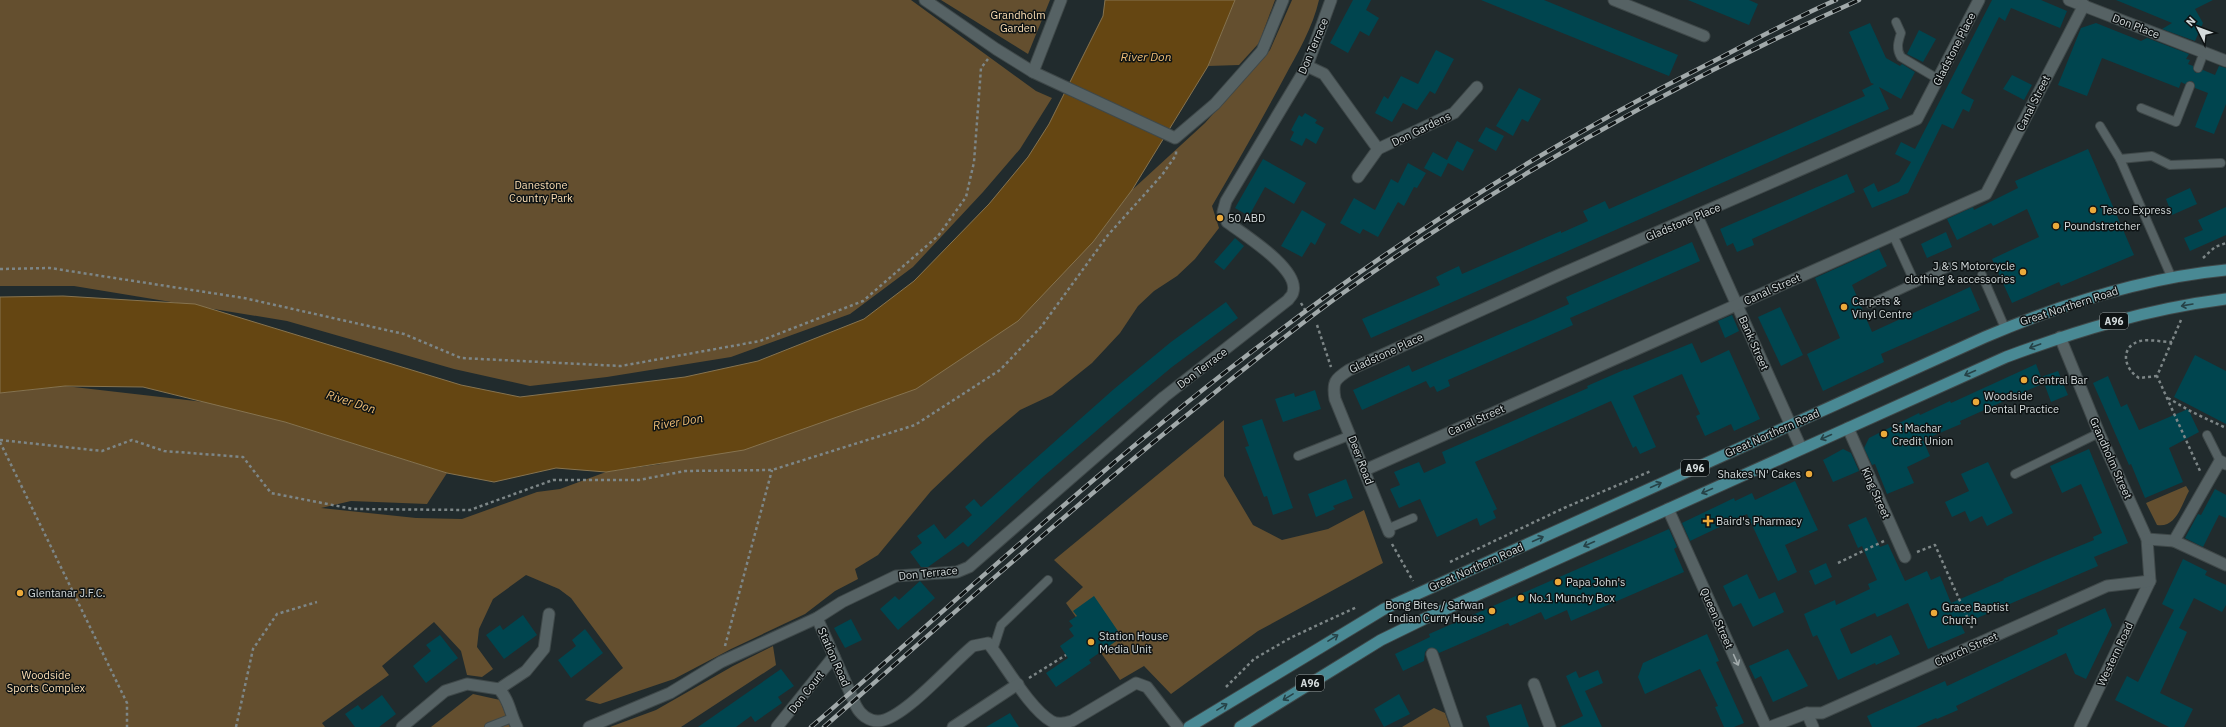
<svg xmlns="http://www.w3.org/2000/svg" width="2226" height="727" font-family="'IBM Plex Sans',sans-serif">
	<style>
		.green { fill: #644f2f }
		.water { fill: #654612; stroke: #86734f }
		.building { fill: #00454f }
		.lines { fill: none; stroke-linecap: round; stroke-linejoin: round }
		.service-casing { stroke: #3f4849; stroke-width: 10 }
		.minor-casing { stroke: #3f4849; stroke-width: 13 }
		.primary-casing { stroke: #3f4849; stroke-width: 13 }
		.path { stroke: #7d8687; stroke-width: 2.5; stroke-dasharray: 3 3; stroke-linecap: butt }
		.service { stroke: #566264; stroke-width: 8 }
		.minor { stroke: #566264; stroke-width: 11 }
		.primary { stroke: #498994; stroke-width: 11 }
		.rail-casing { stroke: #a1a9aa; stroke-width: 4.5 }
		.rail { stroke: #0e1314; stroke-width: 3; stroke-dasharray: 9; stroke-linecap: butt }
		.oneway { stroke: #264247 }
		.oneway2 { stroke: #a2abac }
		.poi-dot { fill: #eba93a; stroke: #0e1314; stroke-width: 1.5 }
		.labels { text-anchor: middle; stroke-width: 3; stroke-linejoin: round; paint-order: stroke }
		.shield { fill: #0e1314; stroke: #999fa0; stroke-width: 1 }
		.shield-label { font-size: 10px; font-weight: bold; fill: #d4dbdc }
		.park-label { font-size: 11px; fill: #fddfb4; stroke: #0e1314 }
		.street-label { font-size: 11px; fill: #d4dbdc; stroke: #0e1314 }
		.poi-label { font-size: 11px; fill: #d4dbdc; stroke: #0e1314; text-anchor: start }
		.water-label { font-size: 12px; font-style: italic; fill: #f1bf76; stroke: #0e1314 }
	</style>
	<rect width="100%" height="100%" fill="#212b2d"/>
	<!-- green -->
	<g class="green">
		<polygon points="0,0 911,0 1036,91 1052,98 1020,149 983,192 913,267 850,314 731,357 607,377 530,386 454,369 287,321 74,286 0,286"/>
		<polygon points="941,0 1050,0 1028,54"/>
		<polygon points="1235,0 1275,0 1259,43 1239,65 1208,66"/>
		<path d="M1292,0H1319C1313,27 1297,54 1284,78C1261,121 1237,163 1212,206L1219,228L1195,259L1177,276L1154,291L1138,306L1120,333L1092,363L1052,395L1020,410L987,438L931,491L878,555L855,569L858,579L835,591L805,614L731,649L674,679L600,704L585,700L623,668L571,598L559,589L526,575L493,599L479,629L477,647L493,669L482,677L467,675L461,651L434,622L382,666L389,675L322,723L325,727H0V393L65,386L213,403L285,422L447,473L427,504L351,501L321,508L416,518L462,519L537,492L560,489L606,472L661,464L1093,242L1132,190L1205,123L1270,50Z"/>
		<polygon points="1224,420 1224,476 1253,525 1282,540 1328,529 1364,510 1383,563 1258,631 1171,694 1144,666 1120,680 1066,603 1083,587 1054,560"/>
		<path d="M2186,486L2189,491C2181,506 2176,528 2157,525L2146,503Z"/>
		<polygon points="773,646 776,665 681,727 610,727 656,710 733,666"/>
		<polygon points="473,694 500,700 510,727 431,727"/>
		<polygon points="1434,708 1445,713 1450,727 1402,727"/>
	</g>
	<!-- water -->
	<polygon class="water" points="1105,0 1235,0 1208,66 1132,190 1093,242 1018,321 916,389 744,450 606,472 556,468 494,482 447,473 285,422 143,387 65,386 0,393 0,297 63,296 195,304 461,385 520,397 685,377 758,361 864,319 914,281 989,204 1028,157 1049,124 1103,16"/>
	<!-- building -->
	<g class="building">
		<polygon points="1353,0 1371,0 1366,10 1379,18 1369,36 1360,31 1348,53 1330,43"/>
		<polygon points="1481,0 1544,0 1678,55 1669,76"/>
		<polygon points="1688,0 1749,0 1758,4 1749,25"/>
		<polygon points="1992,0 2041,0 2067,11 2060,28 2011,8 2005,21 1999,17 1961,93 1974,100 1969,112 1963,109 1953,129 1942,124 1908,193 1872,208 1863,189 1874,183 1878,192 1899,182 1911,162 1895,154 1901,142 1915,149"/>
		<polygon points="2116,0 2213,0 2195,9 2203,23 2195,41 2162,29 2172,23"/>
		<polygon points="1870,23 1886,58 1900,66 1902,64 1915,72 1901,99 1879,87 1889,109 1371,338 1362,319 1440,285 1436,277 1459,266 1462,274 1561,231 1561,233 1588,221 1583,211 1605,201 1609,209 1865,96 1862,90 1874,84 1871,83 1849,32"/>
		<polygon points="2096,23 2141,41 2147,38 2189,54 2186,59 2190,60 2188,64 2193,66 2194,71 2196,73 2203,70 2215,75 2219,66 2226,68 2226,104 2214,134 2195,127 2208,93 2195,88 2194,83 2192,81 2185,84 2181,82 2179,88 2102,58 2087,96 2058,85 2081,28"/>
		<polygon points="1919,30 1936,39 1923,62 1907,54"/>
		<polygon points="1436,50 1454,59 1435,94 1430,91 1417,110 1403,103 1392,122 1375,113 1384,96 1388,99 1401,76 1418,84"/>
		<polygon points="2012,75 2032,85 2024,100 2003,89"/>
		<polygon points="1519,88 1541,99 1528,122 1522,119 1513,136 1496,126"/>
		<polygon points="1305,113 1317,120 1315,123 1324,128 1316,144 1306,138 1302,146 1290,140 1294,132 1291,130 1299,115 1302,117"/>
		<polygon points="1486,127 1504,136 1496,151 1478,141"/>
		<polygon points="1457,141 1474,150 1463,171 1448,163 1441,177 1424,168 1433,152 1447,160"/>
		<polygon points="2088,149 2134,255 2061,286 2059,282 2012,303 1992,259 2039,237 2027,209 1993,226 1991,223 1957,240 1947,219 1973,207 1974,210 2018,188 2015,181"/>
		<polygon points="1263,159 1306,183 1294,204 1265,187 1249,216 1235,208"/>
		<polygon points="1408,163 1426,173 1417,188 1414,187 1404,206 1398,202 1378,237 1363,229 1360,234 1340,223 1354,198 1375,210 1391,179 1398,183"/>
		<polygon points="1847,174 1855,192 1752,239 1754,245 1737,252 1733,243 1727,246 1720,229"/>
		<polygon points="2190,188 2197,204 2172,215 2166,199"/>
		<polygon points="2226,207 2226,235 2190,251 2184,238 2203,230 2198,220"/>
		<polygon points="1302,210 1326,224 1315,245 1311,242 1302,257 1281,246"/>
		<polygon points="1946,232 1952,247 1927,258 1921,244"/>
		<polygon points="1235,238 1244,246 1224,270 1214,262"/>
		<polygon points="1692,242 1700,261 1570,318 1573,325 1448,380 1450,386 1437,392 1434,386 1430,388 1426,381 1362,410 1353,390 1409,365 1412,372 1540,317 1569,304 1566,297"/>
		<polygon points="1879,249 1887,266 1852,285 1872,332 1970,287 1980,310 1881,354 1884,362 1823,391 1807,354 1840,338 1815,278"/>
		<polygon points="1226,302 1238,318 1172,367 1124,407 1044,476 968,547 963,542 928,567 921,567 910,552 922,543 917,536 934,524 945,539 972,515 965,507 974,499 981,507 1114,389 1171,342"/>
		<polygon points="1780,307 1803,355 1781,366 1758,317"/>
		<polygon points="1732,315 1739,331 1725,338 1718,321"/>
		<polygon points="1692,343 1701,363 1729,350 1760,419 1734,431 1731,424 1705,436 1696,416 1700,414 1682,374 1633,396 1656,447 1640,454 1636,446 1633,448 1611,401 1475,462 1497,509 1493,511 1496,518 1480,526 1477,518 1437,537 1420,499 1399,508 1390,489 1400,485 1394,472 1419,462 1424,473 1446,463 1442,452 1588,388 1587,386 1626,369 1626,370"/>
		<polygon points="2195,355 2226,371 2226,424 2174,397"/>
		<polygon points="2036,364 2041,377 2058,371 2068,395 2051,402 2044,383 1960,421 1961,424 1923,440 1930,456 1907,467 1914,483 1887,494 1875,464 1872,465 1864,448 1869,438 1919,413 1920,415 1950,401 1951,403"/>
		<polygon points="2108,376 2121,407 2127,404 2139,430 2188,409 2199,432 2169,448 2183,482 2145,498 2131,464 2129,465 2093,383"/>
		<polygon points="1315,390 1321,409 1283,422 1275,399 1294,393 1295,397"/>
		<polygon points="1262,419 1293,508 1273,515 1267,496 1264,497 1252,465 1245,447 1249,446 1242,426"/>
		<polygon points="1843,449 1851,453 1859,471 1833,482 1823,460"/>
		<polygon points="2089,449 2128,543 2094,557 2098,566 1961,625 1965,633 1928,649 1908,603 1877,617 1875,613 1840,629 1851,654 1891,635 1900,654 1876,665 1875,663 1838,680 1817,635 1813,637 1804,614 1835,600 1836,605 1870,589 1868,584 1877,580 1862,546 1858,548 1848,525 1866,517 1880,547 1888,544 1905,581 1927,571 1931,580 1940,576 1951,603 2004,580 2003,579 2043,561 2094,540 2093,537 2102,533 2081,484 2062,493 2050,466"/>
		<polygon points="1988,462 2013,513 1987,526 1982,516 1970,522 1965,511 1952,517 1945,502 1969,491 1961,474"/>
		<polygon points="1346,479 1353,498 1333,506 1335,509 1316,517 1308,494"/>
		<polygon points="1795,481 1818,530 1785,545 1797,572 1778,581 1747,514 1690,541 1682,523 1686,521 1734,498 1735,501 1752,493 1755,500"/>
		<polygon points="2215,489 2226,495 2226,518 2219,515 2203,547 2185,538 2198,514 2201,515"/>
		<polygon points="1669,529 1677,547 1674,549 1684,572 1571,621 1567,610 1545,620 1541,612 1510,626 1508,623 1439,653 1436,649 1429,648 1425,652 1424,661 1403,671 1395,654 1430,637 1429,634"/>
		<polygon points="2183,559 2207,571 2205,575 2226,585 2226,605 2222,612 2194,598 2179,628 2187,632 2160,693 2193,709 2184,727 2169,727 2115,700 2127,676 2138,682 2174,610 2162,604"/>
		<polygon points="1826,563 1832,577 1815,585 1809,571"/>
		<polygon points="1747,574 1759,599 1775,592 1784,612 1753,627 1741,603 1733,607 1723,586"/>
		<polygon points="920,581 935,598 898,630 880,609 895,596 899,600"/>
		<polygon points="1094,596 1122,637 1089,660 1091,663 1056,687 1046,673 1068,658 1060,646 1074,636 1069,629 1073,626 1069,621 1077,616 1073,611"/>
		<polygon points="2105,608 2112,625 2086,679 2075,674 2066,653 1956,706 1958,710 1937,719 1936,718 1916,727 1872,727 1867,716 1945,681 1947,686 2058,634 2057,630"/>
		<polygon points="523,615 537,635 504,659 486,635 500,625 503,630"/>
		<polygon points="851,619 862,640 845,648 834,628"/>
		<polygon points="585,629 603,653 571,678 558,660 576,646 572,640"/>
		<polygon points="1707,634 1719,661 1716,662 1744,723 1734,727 1724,727 1715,707 1718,706 1700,669 1645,694 1638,677 1643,663"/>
		<polygon points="440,635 458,658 426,683 413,666 431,651 426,645"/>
		<polygon points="1788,649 1808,686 1773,702 1761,676 1755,679 1749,666"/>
		<polygon points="781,669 794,686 778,697 782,703 755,722 751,716 736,727 698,727"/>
		<polygon points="1598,670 1603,683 1585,691 1602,727 1560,727 1583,716 1566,676 1576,671 1579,678"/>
		<polygon points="1399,694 1410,714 1384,727 1374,709"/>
		<polygon points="382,695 396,714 379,727 355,727 345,714 358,705 362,710"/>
		<polygon points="1521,704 1529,727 1490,727 1486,716"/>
		<polygon points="1010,713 1019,727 986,727"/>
	</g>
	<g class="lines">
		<!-- service casing -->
		<g class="service-casing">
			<g id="service">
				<path d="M1896,22L1901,33C1898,42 1896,49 1901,57L1938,79"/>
				<polyline points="2198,68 2204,52"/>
				<polyline points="2141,108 2176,122 2190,86"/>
				<polyline points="2100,126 2120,159 2171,276"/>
				<polyline points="2120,159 2152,156 2170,165 2221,163"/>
				<polyline points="1893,235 1915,283"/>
				<polyline points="1982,275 2005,328"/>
				<polyline points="1870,304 1949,267"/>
				<polyline points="2207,435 2220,461"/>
				<polyline points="1298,456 1351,435"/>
				<polyline points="2015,474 2099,433"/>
				<polyline points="1387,529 1413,518"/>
				<polyline points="993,650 1001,625 1048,580"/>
				<polyline points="489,727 512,718"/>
			</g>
		</g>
		<!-- minor casing -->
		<g class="minor-casing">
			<g id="minor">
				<polyline points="925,0 996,49 1033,72 1175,138 1215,104 1262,51 1283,0"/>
				<polyline points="1614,0 1704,36"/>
				<polyline points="2069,0 2226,61"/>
				<polyline points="1307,66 1324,74 1378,149 1454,113 1477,87"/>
				<polyline points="1033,72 1061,0"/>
				<polyline points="1358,177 1378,149"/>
				<polyline points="1697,216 1801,448"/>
				<polyline points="2060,337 2099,433 2147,539 2150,581 2080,727"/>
				<polyline points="1848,428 1905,557"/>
				<polyline points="1365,470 1986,194 2084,5"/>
				<polyline points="1668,509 1766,727"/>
				<path d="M1389,532L1335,399C1332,382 1335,379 1349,370L1559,275L1917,119L1979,0"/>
				<polyline points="2147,539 2174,541 2226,565"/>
				<polyline points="2174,541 2220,461 2226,464"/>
				<path d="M817,618L856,706C860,714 868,721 878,721C902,721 952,663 973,646L988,643C1005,664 1029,708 1051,721C1058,725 1065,723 1072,721L1136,683L1147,687L1178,727"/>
				<polyline points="1432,654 1457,727"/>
				<polyline points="1534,684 1550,727"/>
				<polyline points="499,689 526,671 544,649 549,614"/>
				<polyline points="1807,713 1813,727"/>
				<path d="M402,727L445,691L467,684L499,689C510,701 510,714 517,727"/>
				<path d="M589,727L670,693L721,662L817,618L842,602L896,576L957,572L969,567L1164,397L1288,300C1289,298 1293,295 1293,292C1300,269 1243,234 1227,222L1223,212L1226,201L1307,66L1331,0"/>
				<polyline points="777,727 834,656"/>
				<polyline points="953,727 1018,684"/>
				<polyline points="1770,727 1807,713 1822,713 2107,586 2150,581"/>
			</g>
		</g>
		<!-- primary casing -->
		<g class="primary-casing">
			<g id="primary">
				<path d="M1189,727L1384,609L1985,337C2062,304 2142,278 2226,270"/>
				<path d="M1240,727L1381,640L1426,618L2006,357C2079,330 2148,309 2226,299"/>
			</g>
		</g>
		<!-- path -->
		<g class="path">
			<polyline points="2203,258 2215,247 2226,243"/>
			<polyline points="0,269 50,268 244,298 404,334 461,358 621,366 760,341 863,301 938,236 966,197 974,162 981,68 988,59"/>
			<polyline points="1301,303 1305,310"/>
			<polyline points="2181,320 2157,376 2200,471"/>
			<polyline points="1317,325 1331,367"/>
			<path d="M2157,376L2139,378C2124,369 2119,347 2140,341C2149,339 2163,342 2172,342"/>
			<polyline points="2168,398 2192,412 2226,428"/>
			<polyline points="0,440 102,451 132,440 164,451 243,457 271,493 353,509 470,510 553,480 639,480 685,471 772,470 915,425 1000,370 1041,327 1108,235 1162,175 1176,155 1176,151"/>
			<polyline points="0,442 127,703 127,727"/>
			<polyline points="1392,544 1413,581"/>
			<polyline points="1917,552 1935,545 1972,628"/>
			<polyline points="1450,562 1564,508 1651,471"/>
			<polyline points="1838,563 1884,541"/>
			<polyline points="725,646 772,470"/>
			<polyline points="1029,678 1066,655"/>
			<polyline points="1226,687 1254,659 1292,637 1357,607"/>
			<polyline points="236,727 253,649 277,614 317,602"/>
		</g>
		<!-- service -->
		<use href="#service" class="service"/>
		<!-- minor -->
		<use href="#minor" class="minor"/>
		<!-- primary -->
		<use href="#primary" class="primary"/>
		<!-- rail casing -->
		<g class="rail-casing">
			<g id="rail">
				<path d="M811,727C962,596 1110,458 1271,337C1407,234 1553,142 1706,65C1749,43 1792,19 1836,0"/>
				<path d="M824,727C941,624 1057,521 1177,423C1232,379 1286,334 1343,293C1505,179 1678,81 1859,0"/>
			</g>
		</g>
		<!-- rail -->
		<use href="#rail" class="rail"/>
	</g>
	<!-- one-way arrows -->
	<defs><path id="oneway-shaft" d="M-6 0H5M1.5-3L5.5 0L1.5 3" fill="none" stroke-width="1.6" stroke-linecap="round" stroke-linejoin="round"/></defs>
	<g class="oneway">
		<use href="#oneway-shaft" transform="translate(2187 305) rotate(170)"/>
		<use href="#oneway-shaft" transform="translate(2035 346) rotate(160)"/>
		<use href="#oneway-shaft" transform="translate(1970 373) rotate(156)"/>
		<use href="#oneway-shaft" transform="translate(1826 437) rotate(156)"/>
		<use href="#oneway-shaft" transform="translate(1656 485) rotate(-24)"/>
		<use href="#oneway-shaft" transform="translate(1707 491) rotate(156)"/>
		<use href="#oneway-shaft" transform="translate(1538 539) rotate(-24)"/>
		<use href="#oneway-shaft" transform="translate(1589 544) rotate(156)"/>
		<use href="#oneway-shaft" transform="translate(1333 638) rotate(-32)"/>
		<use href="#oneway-shaft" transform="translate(1288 697) rotate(148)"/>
		<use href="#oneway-shaft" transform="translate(1222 707) rotate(-31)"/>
	</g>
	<use class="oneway2" href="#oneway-shaft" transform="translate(1736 660) rotate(66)"/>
	<!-- markers -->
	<g class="poi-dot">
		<circle cx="2093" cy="210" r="4"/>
		<circle cx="1220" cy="218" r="4"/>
		<circle cx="2056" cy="226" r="4"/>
		<circle cx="2023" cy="272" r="4"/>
		<circle cx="1844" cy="307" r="4"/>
		<circle cx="2024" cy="380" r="4"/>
		<circle cx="1976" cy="402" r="4"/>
		<circle cx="1884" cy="434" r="4"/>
		<circle cx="1809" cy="474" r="4"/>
		<path d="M1706 515h4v4h4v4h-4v4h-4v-4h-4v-4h4z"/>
		<circle cx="1558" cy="582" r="4"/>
		<circle cx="20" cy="593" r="4"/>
		<circle cx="1521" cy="598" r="4"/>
		<circle cx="1492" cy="611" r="4"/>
		<circle cx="1934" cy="613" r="4"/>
		<circle cx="1091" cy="642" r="4"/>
	</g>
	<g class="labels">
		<!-- shield labels -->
		<g class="shield">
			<rect x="2100" y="313" width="28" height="16" rx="3"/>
			<rect x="1681" y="460" width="28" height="16" rx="3"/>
			<rect x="1296" y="675" width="28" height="16" rx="3"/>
		</g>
		<g class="shield-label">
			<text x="2114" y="325">A96</text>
			<text x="1695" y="472">A96</text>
			<text x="1310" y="687">A96</text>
		</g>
		<!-- park labels -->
		<g class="park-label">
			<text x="1018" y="19">Grandholm<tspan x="1018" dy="13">Garden</tspan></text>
			<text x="541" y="189">Danestone<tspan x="541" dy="13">Country Park</tspan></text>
			<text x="46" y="679">Woodside<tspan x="46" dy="13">Sports Complex</tspan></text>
		</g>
		<!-- street labels -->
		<g class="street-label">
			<text transform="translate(2136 26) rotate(21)" y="4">Don Place</text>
			<text transform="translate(1313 46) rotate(-67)" y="4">Don Terrace</text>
			<text transform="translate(1954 49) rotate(-63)" y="4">Gladstone Place</text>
			<text transform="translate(2033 103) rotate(-63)" y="4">Canal Street</text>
			<text transform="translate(1421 129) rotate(-26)" y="4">Don Gardens</text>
			<text transform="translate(1683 222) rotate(-23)" y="4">Gladstone Place</text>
			<text transform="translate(1772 289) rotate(-24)" y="4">Canal Street</text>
			<text transform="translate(2069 306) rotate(-18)" y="4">Great Northern Road</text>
			<text transform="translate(1754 343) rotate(66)" y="4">Bank Street</text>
			<text transform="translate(1386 353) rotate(-25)" y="4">Gladstone Place</text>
			<text transform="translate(1202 368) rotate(-37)" y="4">Don Terrace</text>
			<text transform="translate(1476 420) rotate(-24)" y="4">Canal Street</text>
			<text transform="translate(1772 433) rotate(-24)" y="4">Great Northern Road</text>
			<text transform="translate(2111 458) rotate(66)" y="4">Grandholm Street</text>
			<text transform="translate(1361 460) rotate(69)" y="4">Deer Road</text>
			<text transform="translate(1876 493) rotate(66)" y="4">King Street</text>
			<text transform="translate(1476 567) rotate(-24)" y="4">Great Northern Road</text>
			<text transform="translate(928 573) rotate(-6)" y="4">Don Terrace</text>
			<text transform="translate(1717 618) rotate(66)" y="4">Queen Street</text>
			<text transform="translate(1966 649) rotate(-24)" y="4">Church Street</text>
			<text transform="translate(2115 654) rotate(-65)" y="4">Western Road</text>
			<text transform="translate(834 657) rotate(66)" y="4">Station Road</text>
			<text transform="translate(806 692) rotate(-52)" y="4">Don Court</text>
		</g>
		<!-- poi labels -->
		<g class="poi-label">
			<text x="2101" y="214">Tesco Express</text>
			<text x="1228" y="222">50 ABD</text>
			<text x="2064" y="230">Poundstretcher</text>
			<text x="2015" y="270" text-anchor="end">J &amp; S Motorcycle<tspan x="2015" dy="13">clothing &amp; accessories</tspan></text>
			<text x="1852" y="305">Carpets &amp;<tspan x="1852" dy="13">Vinyl Centre</tspan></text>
			<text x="2032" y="384">Central Bar</text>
			<text x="1984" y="400">Woodside<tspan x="1984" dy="13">Dental Practice</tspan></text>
			<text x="1892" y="432">St Machar<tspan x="1892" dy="13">Credit Union</tspan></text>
			<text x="1801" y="478" text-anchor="end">Shakes 'N' Cakes</text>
			<text x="1716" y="525">Baird's Pharmacy</text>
			<text x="1566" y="586">Papa John's</text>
			<text x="28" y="597">Glentanar J.F.C.</text>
			<text x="1529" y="602">No.1 Munchy Box</text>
			<text x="1484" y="609" text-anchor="end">Bong Bites / Safwan<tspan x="1484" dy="13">Indian Curry House</tspan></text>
			<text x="1942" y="611">Grace Baptist<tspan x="1942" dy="13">Church</tspan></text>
			<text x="1099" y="640">Station House<tspan x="1099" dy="13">Media Unit</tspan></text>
		</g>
		<!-- water labels -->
		<g class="water-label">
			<text x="1146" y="61">River Don</text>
			<text transform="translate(351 402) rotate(18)" y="4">River Don</text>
			<text transform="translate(678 422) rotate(-9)" y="4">River Don</text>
		</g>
	</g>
	<!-- north arrow -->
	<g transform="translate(2198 28) rotate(312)" stroke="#0e1314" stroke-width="3" paint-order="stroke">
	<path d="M0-3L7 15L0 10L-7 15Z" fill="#d4dbdc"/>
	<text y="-6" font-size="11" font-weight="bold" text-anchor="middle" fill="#d4dbdc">N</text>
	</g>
</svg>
